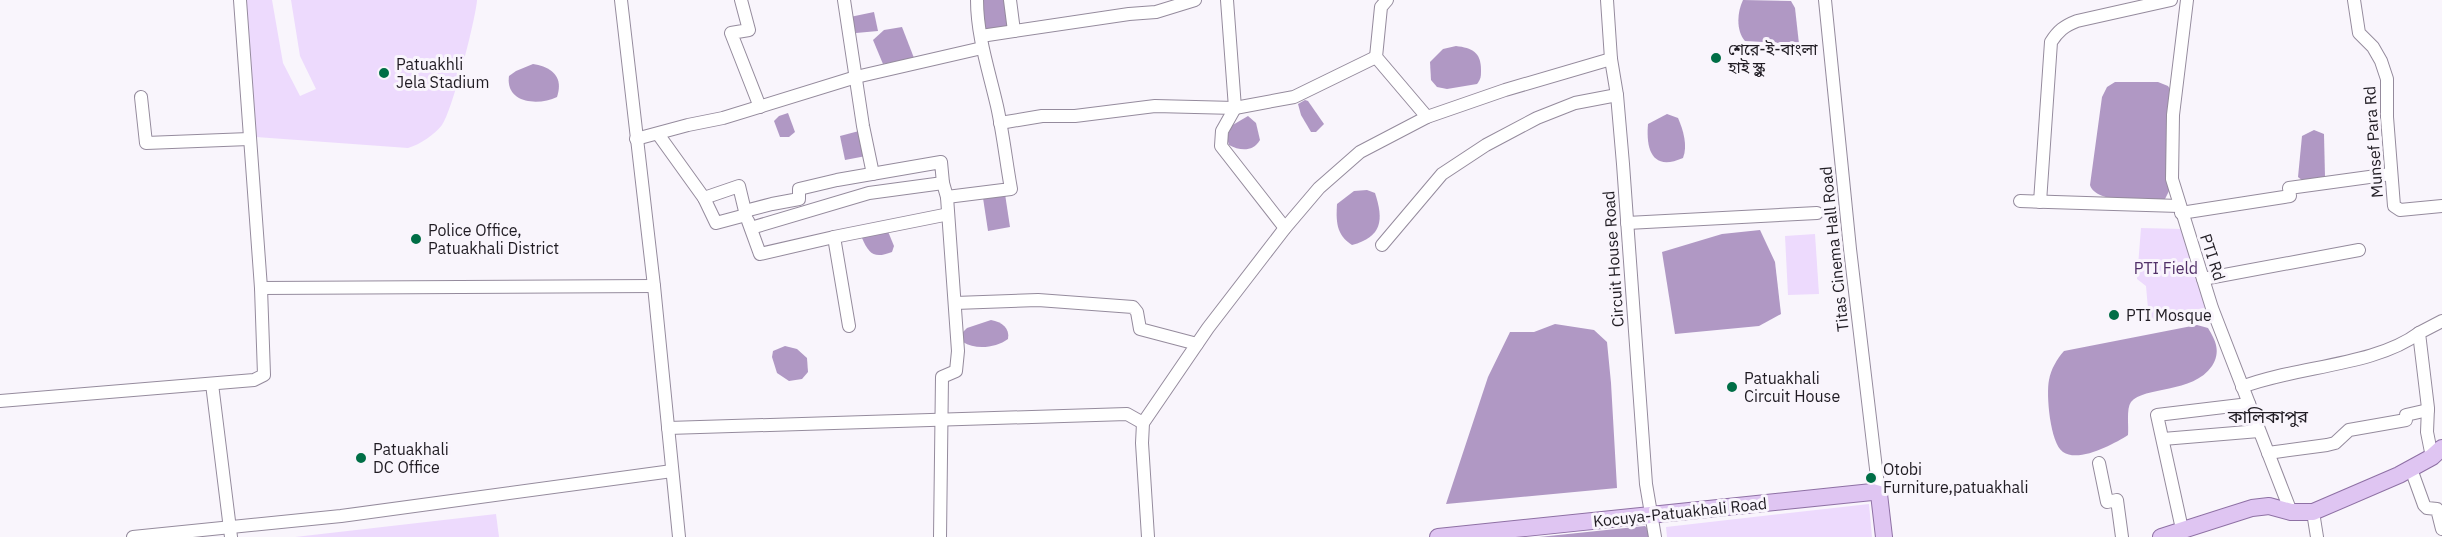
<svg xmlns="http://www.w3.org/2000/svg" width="2442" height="537" font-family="'IBM Plex Sans','Noto Sans Bengali',sans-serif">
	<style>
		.green { fill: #eddafd }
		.water { fill: #b098c4 }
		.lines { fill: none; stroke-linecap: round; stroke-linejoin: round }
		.minor-casing { stroke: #958b9d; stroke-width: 14 }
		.major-casing { stroke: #8e70a4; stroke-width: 18 }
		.minor { stroke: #fff; stroke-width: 12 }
		.major { stroke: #dfc5f2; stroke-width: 16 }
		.poi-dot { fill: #006e46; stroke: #f9f5fc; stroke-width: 2 }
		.labels { text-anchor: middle; stroke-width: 6; stroke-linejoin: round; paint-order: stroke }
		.poi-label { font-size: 16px; fill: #201c23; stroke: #f9f5fc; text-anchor: start }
		.street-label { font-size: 16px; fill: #201c23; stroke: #f9f5fc }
		.park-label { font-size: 16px; fill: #513068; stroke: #f9f5fc }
		.neighbourhood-label { font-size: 18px; fill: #201c23; stroke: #f9f5fc }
	</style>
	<rect width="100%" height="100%" fill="#f9f5fc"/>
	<!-- green -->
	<g class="green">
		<path d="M245,0H272L283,63L300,96L316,89L300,56L291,0H477C476,18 452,112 442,125C434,135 421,144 408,148L256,137Z"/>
		<polygon points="2141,228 2183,229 2208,307 2149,320 2146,286 2137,279"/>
		<polygon points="1815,234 1819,294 1788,295 1785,236"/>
		<polygon points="1869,504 1872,537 1667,537 1666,527"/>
		<polygon points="496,514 499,537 295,537"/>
	</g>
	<!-- water -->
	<g class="water">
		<polygon points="981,0 1006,0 1010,27 985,32"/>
		<path d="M1743,0L1791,1L1795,8L1799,44L1745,41C1736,31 1737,12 1743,0Z"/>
		<polygon points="874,12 878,31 856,33 850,17"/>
		<polygon points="902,27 914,58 883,64 873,40 884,30"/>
		<path d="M1456,46C1472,48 1481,52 1481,70C1481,76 1481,79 1477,84L1447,89L1437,87L1431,80L1430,62L1443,49Z"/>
		<path d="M533,64C551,67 564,76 557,97C539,106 505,104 509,76L516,71Z"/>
		<path d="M2115,82H2158L2168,86L2173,94L2169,191L2164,201C2147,200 2095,204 2090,185L2102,97L2107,87Z"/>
		<polygon points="1305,100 1308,101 1324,124 1316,132 1311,132 1301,115 1298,104"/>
		<polygon points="788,113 795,132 789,137 780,137 774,121 779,116"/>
		<path d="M1667,114L1678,118C1683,129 1688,146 1683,158C1651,172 1646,148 1648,124Z"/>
		<path d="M1248,116L1256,123L1260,140C1253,152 1240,151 1229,145L1227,138L1231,126Z"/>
		<polygon points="2314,130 2324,134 2325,177 2303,181 2298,177 2302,136"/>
		<polygon points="859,131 866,156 845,160 840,136"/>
		<path d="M1367,190L1375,193C1384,220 1382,237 1352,245C1336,235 1336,221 1337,204L1354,191Z"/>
		<polygon points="1005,194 1010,227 988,231 983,198"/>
		<path d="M887,229L894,246L892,252C874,259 869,254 862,238L868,233Z"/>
		<polygon points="1760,230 1775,262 1781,314 1759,326 1675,334 1662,252 1722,234"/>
		<path d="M991,320C1002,322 1010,328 1008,339C996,348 975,350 963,342L960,335L967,328Z"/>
		<polygon points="1555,324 1594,330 1607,342 1611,383 1617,488 1446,504 1488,377 1510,332 1534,332"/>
		<path d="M2197,325L2208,328C2216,341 2221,352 2212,366C2193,394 2144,386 2131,402C2126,409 2129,426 2128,435C2114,444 2079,463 2063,452C2050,443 2046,394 2049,380C2051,369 2057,359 2064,351Z"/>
		<polygon points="785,346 797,349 807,358 808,372 802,379 789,381 777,373 772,357 773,351"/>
		<polygon points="1645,526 1649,530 1650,537 1539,537"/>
	</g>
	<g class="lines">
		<!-- minor casing -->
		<g class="minor-casing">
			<g id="minor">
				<polyline points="621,0 654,286 679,537"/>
				<polyline points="741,0 749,30 731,33 760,107"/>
				<polyline points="844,0 863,126 873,174"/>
				<polyline points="1010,0 1014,31"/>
				<polyline points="1227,0 1235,108 1222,131 1221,146 1285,228"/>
				<polyline points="1387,0 1381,7 1376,57 1427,117"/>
				<polyline points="1607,0 1611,59 1617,95 1623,164 1646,484 1655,537"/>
				<polyline points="1825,0 1850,249 1879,494"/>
				<polyline points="2187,0 2173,115 2172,179 2212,308 2291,512"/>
				<polyline points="2354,0 2359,33 2373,47 2381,61 2387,79 2387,117 2394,206 2400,210 2442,206"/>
				<polyline points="981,36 1129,14 1156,12 1195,0"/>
				<polyline points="141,97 146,143 249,139"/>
				<polyline points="1000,123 1042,116 1075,116 1155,106 1235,108 1294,97 1376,57"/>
				<polyline points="658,134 704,198 716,223 746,215"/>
				<polyline points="636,139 688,125 723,118 856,77 982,48"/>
				<path d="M704,198L739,186L745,211L772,204L799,199V189L837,180L941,162L943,183L947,197L1011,189C1006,161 1003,133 997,106C989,71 977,36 977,0"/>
				<polyline points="2020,201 2179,206"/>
				<path d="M2040,202L2051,42C2058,31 2064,26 2077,21L2171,0"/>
				<polyline points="2181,213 2284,197 2290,196 2289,188 2391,174"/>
				<polyline points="748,221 760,254 834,237"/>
				<polyline points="1627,223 1817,213"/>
				<polyline points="751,228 869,193 943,183"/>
				<polyline points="1382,245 1442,174 1486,145 1537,118 1575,103 1617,95"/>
				<polyline points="2203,279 2359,250"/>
				<polyline points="261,288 654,286"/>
				<polyline points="955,303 1038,300 1133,307 1137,312 1140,329 1197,344"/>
				<polyline points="849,326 834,237 944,215"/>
				<polyline points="212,384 231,537"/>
				<path d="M2242,387C2296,366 2375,366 2419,333"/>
				<polyline points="0,401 254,380 264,375 261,288 240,0"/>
				<polyline points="668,428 1127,414 1143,423"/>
				<polyline points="2163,439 2259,431"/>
				<polyline points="2268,453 2327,445 2335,443 2349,430 2406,420 2406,415 2428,410"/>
				<polyline points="2432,457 2427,432 2428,408 2419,333 2442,321"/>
				<polyline points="2099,463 2107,502 2117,500 2122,537"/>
				<polyline points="2411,469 2424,505 2427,508 2437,509 2442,529"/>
				<polyline points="2313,512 2317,537"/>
				<polyline points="2182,529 2157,415 2249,404"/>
				<polyline points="133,537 341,516 672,471"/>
				<polyline points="940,537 942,377 956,371 958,351 947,197"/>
				<polyline points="1148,537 1142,443 1143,423 1208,328 1285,228 1319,188 1360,152 1427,117 1505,90 1611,59"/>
			</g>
		</g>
		<!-- major casing -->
		<g class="major-casing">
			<g id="major">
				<polyline points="1438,537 1872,492 1879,494 1884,537"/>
				<polyline points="2161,537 2252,508 2269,506 2291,512 2313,512 2399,475 2432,457 2442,448"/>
			</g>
		</g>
		<!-- minor -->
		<use href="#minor" class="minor"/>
		<!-- major -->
		<use href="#major" class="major"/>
	</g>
	<!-- markers -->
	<g class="poi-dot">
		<circle cx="1716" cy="58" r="6"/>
		<circle cx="384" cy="73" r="6"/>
		<circle cx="416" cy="239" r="6"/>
		<circle cx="2114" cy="315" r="6"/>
		<circle cx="1732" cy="387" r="6"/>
		<circle cx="361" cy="458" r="6"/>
		<circle cx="1871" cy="478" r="6"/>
	</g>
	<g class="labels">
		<!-- poi labels -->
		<g class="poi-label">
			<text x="1728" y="55">শেরে-ই-বাংলা<tspan x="1728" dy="18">হাই স্কুল</tspan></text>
			<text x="396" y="70">Patuakhli<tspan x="396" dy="18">Jela Stadium</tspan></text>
			<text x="428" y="236">Police Office,<tspan x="428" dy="18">Patuakhali District</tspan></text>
			<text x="2126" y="321">PTI Mosque</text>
			<text x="1744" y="384">Patuakhali<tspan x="1744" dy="18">Circuit House</tspan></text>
			<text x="373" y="455">Patuakhali<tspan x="373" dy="18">DC Office</tspan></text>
			<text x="1883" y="475">Otobi<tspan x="1883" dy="18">Furniture,patuakhali</tspan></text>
		</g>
		<!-- street labels -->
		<g class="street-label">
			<text transform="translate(2373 142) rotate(-94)" y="6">Munsef Para Rd</text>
			<text transform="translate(1834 249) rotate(-96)" y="6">Titas Cinema Hall Road</text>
			<text transform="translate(2213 257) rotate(72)" y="6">PTI Rd</text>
			<text transform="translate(1613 259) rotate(-94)" y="6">Circuit House Road</text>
			<text transform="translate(1680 512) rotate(-6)" y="6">Kocuya-Patuakhali Road</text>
		</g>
		<!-- park labels -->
		<g class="park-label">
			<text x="2166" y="274">PTI Field</text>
		</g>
		<!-- neighbourhood labels -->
		<g class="neighbourhood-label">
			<text x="2268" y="423">কালিকাপুর</text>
		</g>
	</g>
</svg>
